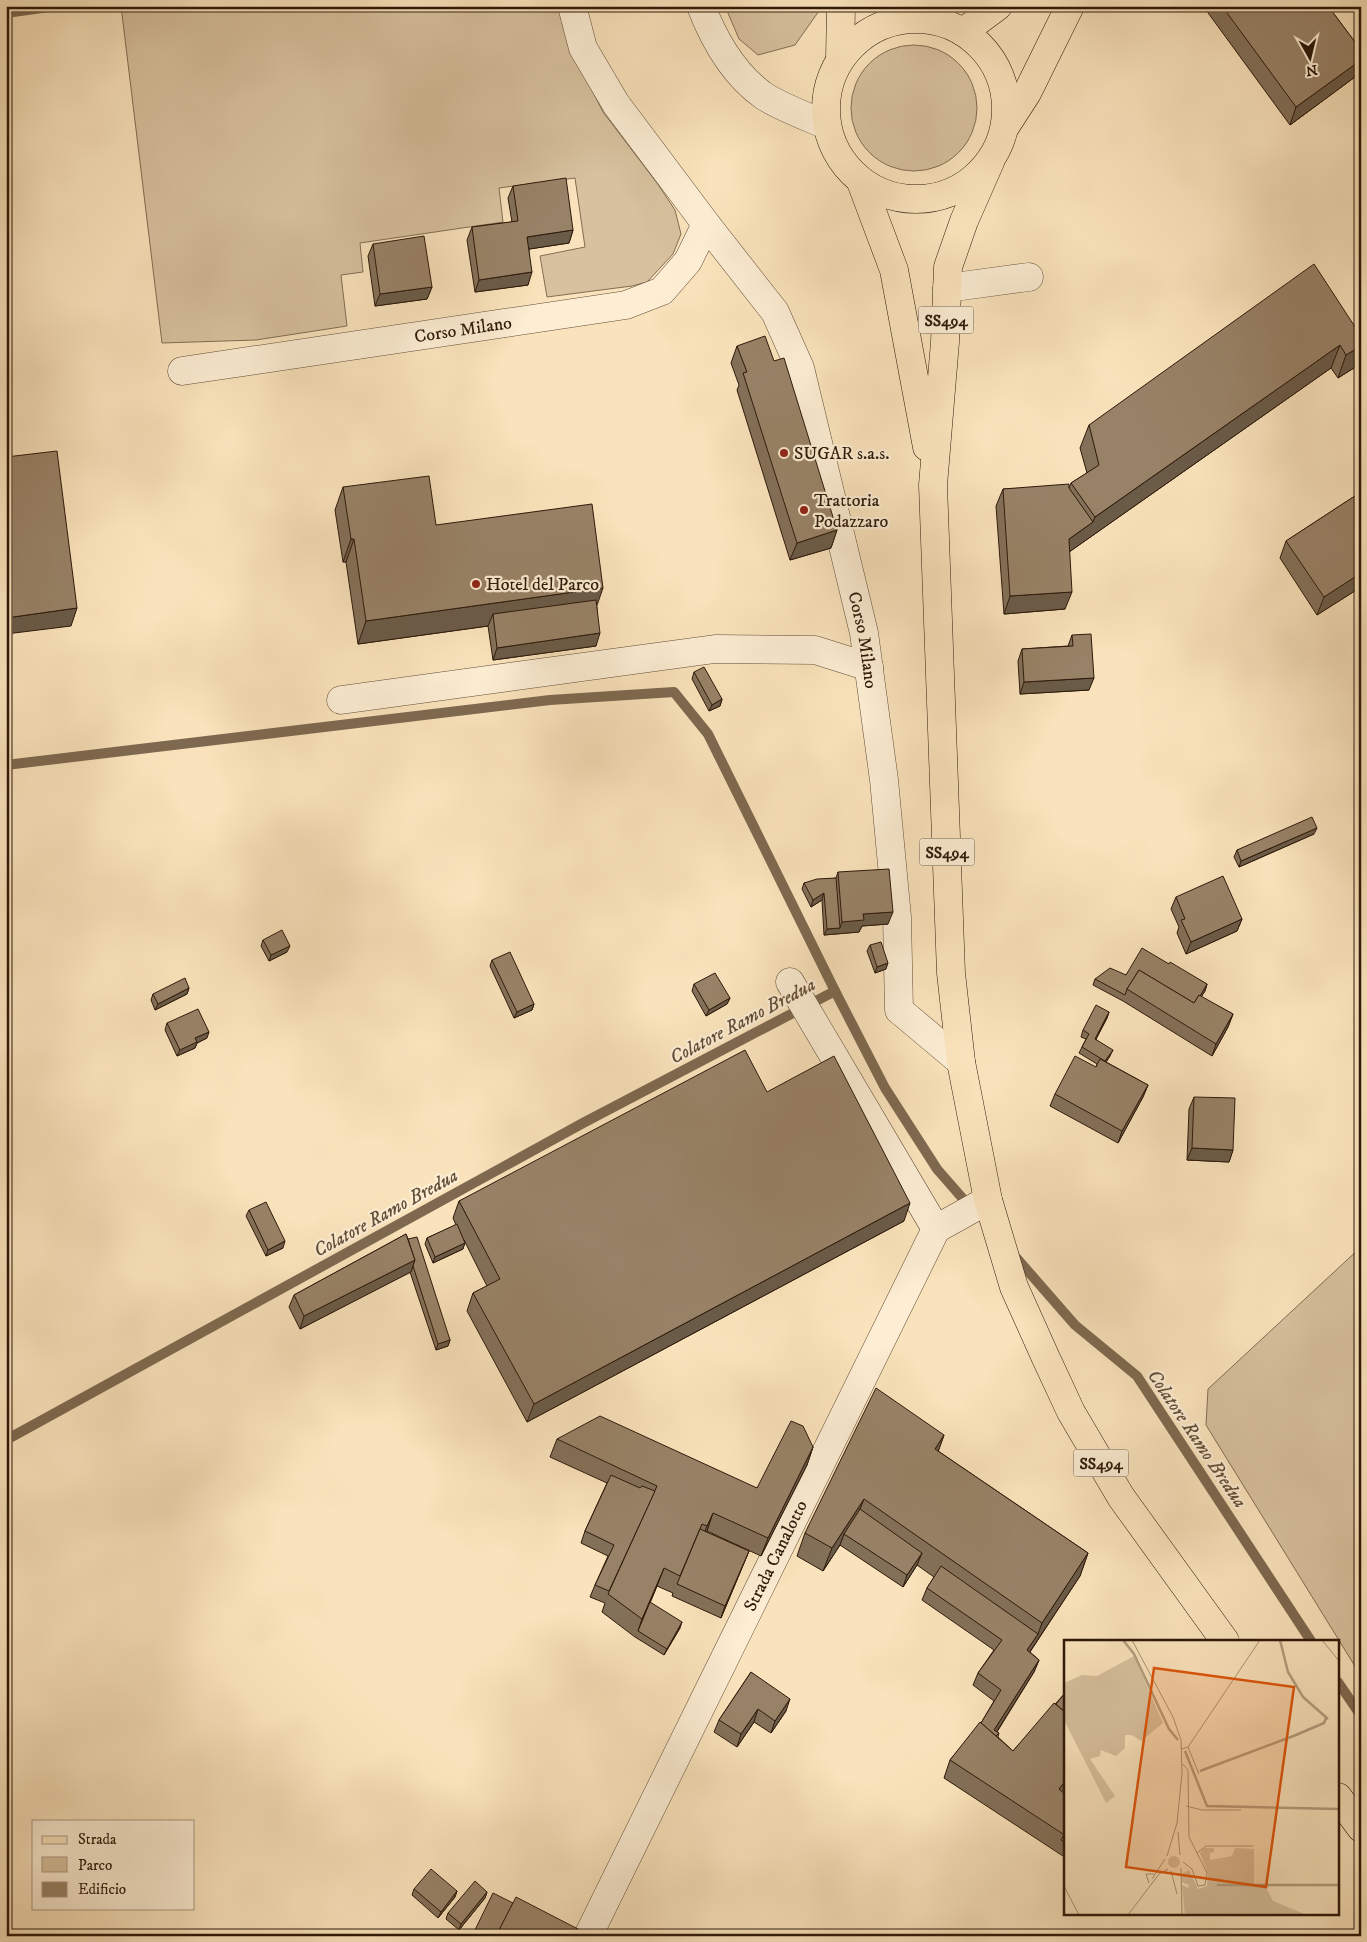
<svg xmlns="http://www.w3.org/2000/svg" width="1367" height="1942" font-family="'IM FELL DW Pica',serif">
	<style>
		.green { fill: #d7c19e; stroke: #826d54 }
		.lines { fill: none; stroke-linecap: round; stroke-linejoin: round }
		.stream { stroke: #7e6950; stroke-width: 10 }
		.minor-casing { stroke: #604c36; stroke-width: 29 }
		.major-casing { stroke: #2d190a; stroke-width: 29 }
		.minor { stroke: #fcedd3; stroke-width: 28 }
		.major { stroke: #fae3bc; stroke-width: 28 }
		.wall { fill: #837059; stroke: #2d190a }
		.shaded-wall { fill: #6a5b48; stroke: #2d190a }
		.building { fill: #988267; stroke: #2d190a }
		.poi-dot { fill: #8f2418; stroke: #fcedd3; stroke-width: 2 }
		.labels { text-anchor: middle; stroke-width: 4.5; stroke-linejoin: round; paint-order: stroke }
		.shield { fill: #fcedd3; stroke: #6b5946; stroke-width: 1 }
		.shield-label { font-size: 16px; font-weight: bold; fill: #2d190a }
		.street-label { font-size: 18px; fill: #2d190a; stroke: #fcedd3 }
		.poi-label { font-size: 18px; fill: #2d190a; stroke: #fcedd3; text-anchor: start }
		.water-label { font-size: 19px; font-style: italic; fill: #634e39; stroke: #fcedd3 }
		.inset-river { fill: none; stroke: #b49e7f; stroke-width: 2.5 }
		.inset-road { fill: none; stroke: #a89275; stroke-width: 1 }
		.view { fill: #df560c; fill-opacity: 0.15; stroke: #df560c; stroke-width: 2.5 }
		.inset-edge { fill: none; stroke: #2d190a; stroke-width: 2.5 }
	</style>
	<rect width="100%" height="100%" fill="#fae3bc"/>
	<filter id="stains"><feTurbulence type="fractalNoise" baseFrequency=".004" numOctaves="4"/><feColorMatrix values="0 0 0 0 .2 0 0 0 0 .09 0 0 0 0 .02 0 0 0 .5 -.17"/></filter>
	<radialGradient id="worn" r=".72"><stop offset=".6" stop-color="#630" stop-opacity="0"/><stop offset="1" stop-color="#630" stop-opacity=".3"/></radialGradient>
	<!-- green -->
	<g class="green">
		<polygon points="121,6 559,6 569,44 603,112 657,183 675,210 681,234 673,254 647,282 632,286 547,297 540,256 585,247 575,178 499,188 503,222 360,243 363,272 341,275 347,326 256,340 162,343"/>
		<polygon points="725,6 821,6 821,8 795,45 758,55 739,39"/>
		<circle cx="914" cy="108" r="63"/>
		<polygon points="1361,1247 1361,1676 1206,1425 1208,1389"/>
	</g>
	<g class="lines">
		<!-- stream -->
		<g class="stream">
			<polyline points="6,13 56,6"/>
			<polyline points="6,765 550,700 674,692 708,734 835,991 885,1088 937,1169 971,1208"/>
			<polyline points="1013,1254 1075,1325 1137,1376 1311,1641"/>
			<polyline points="6,1440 583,1123 835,991"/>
			<polyline points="1338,1682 1361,1716"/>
		</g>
		<!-- minor casing -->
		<g class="minor-casing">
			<g id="minor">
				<path id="s1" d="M572,6L583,48L616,104L706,224L775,312L800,368L864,633L884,780L897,917L899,1010L961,1062"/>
				<path d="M701,6C714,40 733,74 764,96C779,106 808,117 826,125"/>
				<polyline points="947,288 1029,277"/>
				<path id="s2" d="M182,371L626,305L662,291L688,261L706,224"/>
				<polyline points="341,700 715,649 815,650 869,667"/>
				<polyline points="790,982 936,1229"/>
				<path id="s3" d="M588,1936L936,1229L988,1200"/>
			</g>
		</g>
		<!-- major casing -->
		<g class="major-casing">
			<g id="major">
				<circle cx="916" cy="109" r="90"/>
				<polyline points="963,32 998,6"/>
				<polyline points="840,59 841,6"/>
				<polyline points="1005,127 1027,93 1070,6"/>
				<polyline points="990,162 964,221 948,267 945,342 933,485 951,973 961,1062 988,1200 1014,1287 1045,1356 1071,1412 1121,1497 1225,1641"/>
				<polyline points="861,182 894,270 927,447"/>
				<polyline points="1338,1797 1361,1828"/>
			</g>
		</g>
		<!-- minor -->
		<use href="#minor" class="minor"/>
		<!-- major -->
		<use href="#major" class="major"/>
	</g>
	<!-- wall -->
	<g class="wall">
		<polygon points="1203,6 1328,6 1361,50 1361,69 1359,74 1290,125"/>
		<polygon points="513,186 573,230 569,243 529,249 528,285 475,292 467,240 472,227 512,222 508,198"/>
		<polygon points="373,244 432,287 427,299 375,306 368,256"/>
		<polygon points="1361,336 1361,356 1357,366 1338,378 1331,368 1069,552 1065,609 1004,614 996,506 1003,489 1069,488 1071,483 1087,473 1080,448 1089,425"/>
		<polygon points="737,346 837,530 831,548 790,560 737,390 739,385 731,363"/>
		<polygon points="343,487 436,525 597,607 596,646 493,660 488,626 358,644 346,562 343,562 335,510"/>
		<polygon points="1361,492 1361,587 1317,615 1280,558 1286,541"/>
		<polygon points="1072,635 1089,690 1020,694 1018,661 1022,649 1068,646"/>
		<polygon points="694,672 722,699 720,706 709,711 692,679"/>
		<polygon points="1314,834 1239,867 1234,857 1237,850"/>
		<polygon points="838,872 888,924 862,926 859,932 824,935 822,900 811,907 802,889 804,883 836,878"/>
		<polygon points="1176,897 1242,919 1237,931 1186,954 1177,933 1179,927 1171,909"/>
		<polygon points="263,940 287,952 269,961 261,946"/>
		<polygon points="870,945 886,969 875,973 867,951"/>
		<polygon points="492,960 534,1004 532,1010 514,1018 490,966"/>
		<polygon points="1169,964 1207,984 1205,991 1201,997 1233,1014 1228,1027 1212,1056 1123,1001 1093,985 1095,979 1126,975"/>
		<polygon points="694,984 730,998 727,1004 706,1016 692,991"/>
		<polygon points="189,988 187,994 155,1010 151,1000 153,994"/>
		<polygon points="1109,1012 1107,1018 1096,1039 1110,1056 1106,1062 1148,1085 1143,1097 1118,1143 1050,1106 1055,1094 1096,1067 1097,1064 1079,1053 1086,1039 1081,1037 1083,1030"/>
		<polygon points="167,1023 207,1038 197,1043 195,1048 177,1056 165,1030"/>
		<polygon points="767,1092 904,1221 527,1422 467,1311 473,1293 487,1286 464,1240 463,1249 433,1263 425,1244 427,1238 456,1225 453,1218 459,1201"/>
		<polygon points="1194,1097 1233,1150 1229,1162 1187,1160 1189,1109"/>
		<polygon points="249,1210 283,1248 266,1256 246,1216"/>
		<polygon points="406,1234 450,1340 448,1346 436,1350 410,1272 300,1329 289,1307 294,1295"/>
		<polygon points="944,1435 938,1451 1088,1553 1080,1576 1030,1652 1039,1660 1034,1672 997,1732 999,1733 998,1737 1013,1751 1066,1692 1066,1790 1063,1793 1066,1795 1066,1858 944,1778 950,1760 981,1723 994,1701 973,1685 978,1673 994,1650 922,1600 927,1588 934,1577 917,1565 903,1587 840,1545 823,1571 797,1556 805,1533"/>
		<polygon points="557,1439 757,1488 813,1447 807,1465 761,1556 707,1531 706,1532 749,1551 721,1618 672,1596 673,1593 657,1586 650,1603 680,1628 664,1655 635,1637 602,1612 605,1603 590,1597 595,1585 608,1556 581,1543 585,1531 607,1483 550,1457"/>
		<polygon points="751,1672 786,1711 771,1733 754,1722 737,1747 714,1732 719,1720"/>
		<polygon points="414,1889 457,1891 455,1897 438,1918 412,1895"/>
		<polygon points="487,1892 485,1898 459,1930 446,1919 448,1913"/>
	</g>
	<!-- shaded-wall -->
	<g class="shaded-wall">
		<polygon points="1361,60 1361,69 1359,74 1290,125 1296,107"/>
		<polygon points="573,230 569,243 523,250 527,237"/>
		<polygon points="532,272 528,285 475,292 479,280"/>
		<polygon points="432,287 427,299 375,306 380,294"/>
		<polygon points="1340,345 1331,368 1062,557 1069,539 1093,522 1095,517"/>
		<polygon points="1361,346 1361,356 1357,366 1338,378 1346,355"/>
		<polygon points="837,530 831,548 790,560 797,543"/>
		<polygon points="351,539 354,539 346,562 343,562"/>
		<polygon points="1361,573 1361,587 1317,615 1324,597"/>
		<polygon points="603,588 595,611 493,614 488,626 358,644 366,621"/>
		<polygon points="1072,592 1065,609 1004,614 1010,596"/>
		<polygon points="77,608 71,626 6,634 6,618"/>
		<polygon points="600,633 596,646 493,660 497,648"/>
		<polygon points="1094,678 1089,690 1020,694 1024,682"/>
		<polygon points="722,699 720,706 709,711 712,705"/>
		<polygon points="1317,828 1314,834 1239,867 1241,861"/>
		<polygon points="824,893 822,900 811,907 813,900"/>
		<polygon points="893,912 888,924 862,926 859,932 824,935 827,929 840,928 842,922 863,914"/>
		<polygon points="1242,919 1237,931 1186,954 1191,942"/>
		<polygon points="290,946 287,952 269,961 271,955"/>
		<polygon points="888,963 886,969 875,973 877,967"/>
		<polygon points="1207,984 1205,991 1189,1015 1192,1009"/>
		<polygon points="189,988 187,994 155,1010 158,1004"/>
		<polygon points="730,998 727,1004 706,1016 709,1010"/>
		<polygon points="534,1004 532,1010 514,1018 517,1012"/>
		<polygon points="1109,1012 1107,1018 1093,1045 1095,1039"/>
		<polygon points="1233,1014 1228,1027 1212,1056 1216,1044"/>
		<polygon points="209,1032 207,1038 197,1043 195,1048 177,1056 180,1050 195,1038"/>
		<polygon points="1113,1050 1110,1056 1103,1067 1105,1061"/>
		<polygon points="1148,1085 1143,1097 1118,1143 1122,1131"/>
		<polygon points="1192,1148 1233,1150 1229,1162 1187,1160"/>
		<polygon points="910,1203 904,1221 527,1422 534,1404"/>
		<polygon points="285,1241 283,1248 266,1256 268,1250"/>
		<polygon points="465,1243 463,1249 433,1263 435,1257"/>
		<polygon points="415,1260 411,1272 300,1329 304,1316"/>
		<polygon points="450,1340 448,1346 436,1350 438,1344"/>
		<polygon points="944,1435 936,1458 935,1449"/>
		<polygon points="813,1447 807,1465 761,1556 768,1538"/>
		<polygon points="864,1499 855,1522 844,1534 840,1545 823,1571 832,1548"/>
		<polygon points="713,1513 707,1531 700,1544 707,1526"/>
		<polygon points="749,1551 744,1563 721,1618 725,1606"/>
		<polygon points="922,1553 917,1565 903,1587 907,1575"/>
		<polygon points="1088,1553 1080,1576 1023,1662 1027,1650 1038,1634 1042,1623"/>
		<polygon points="664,1568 657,1586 638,1631 642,1619"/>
		<polygon points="682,1622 680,1628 664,1655 667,1649"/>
		<polygon points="1039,1660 1034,1672 992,1739 994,1730"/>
		<polygon points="790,1699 786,1711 771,1733 775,1721"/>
		<polygon points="758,1709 754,1722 737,1747 741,1734"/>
		<polygon points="1066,1780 1066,1790 1052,1807 1059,1789"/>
		<polygon points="457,1891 455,1897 438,1918 441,1912"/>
		<polygon points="487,1892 485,1898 459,1930 461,1924"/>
	</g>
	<!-- building -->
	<g class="building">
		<polygon points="1222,6 1328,6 1361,50 1361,60 1296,107"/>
		<polygon points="566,178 573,230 527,237 532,272 479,280 472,227 518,221 513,186"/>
		<polygon points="424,236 432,287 380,294 373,244"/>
		<polygon points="1314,264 1361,336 1361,346 1346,355 1340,345 1095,517 1071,483 1099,465 1089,425"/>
		<polygon points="765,336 774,361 784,358 837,530 797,543 743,373 747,372 737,346"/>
		<polygon points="57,451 77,608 6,618 6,457"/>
		<polygon points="429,476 436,525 592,504 603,588 366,621 354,539 351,539 343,487"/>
		<polygon points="1069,484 1069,488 1093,522 1069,539 1072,592 1010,596 1003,489"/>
		<polygon points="1361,492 1361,573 1324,597 1286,541"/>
		<polygon points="596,600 600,633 497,648 493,614"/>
		<polygon points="1091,634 1094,678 1024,682 1022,649 1073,646 1072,635"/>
		<polygon points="704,667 722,699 712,705 694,672"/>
		<polygon points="1312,817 1317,828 1241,861 1237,850"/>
		<polygon points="889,869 893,912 863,914 864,920 842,922 838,872"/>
		<polygon points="1223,876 1242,919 1191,942 1181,920 1185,919 1176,897"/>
		<polygon points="836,878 840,928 827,929 824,893 813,900 804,883 817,879"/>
		<polygon points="282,930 290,946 271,955 263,940"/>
		<polygon points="881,942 888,963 877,967 870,945"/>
		<polygon points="1142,948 1169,964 1170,962 1207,984 1200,996 1199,995 1194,1003 1139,970 1127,989 1125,995 1095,979 1110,968 1126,975"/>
		<polygon points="510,952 534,1004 517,1012 492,960"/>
		<polygon points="1139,970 1194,1003 1199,995 1233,1014 1216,1044 1127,989"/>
		<polygon points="715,973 730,998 709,1010 694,984"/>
		<polygon points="185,978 189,988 158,1004 153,994"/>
		<polygon points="1096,1005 1109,1012 1095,1039 1113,1050 1105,1061 1082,1047 1089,1034 1083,1030"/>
		<polygon points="198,1009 209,1032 195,1038 197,1042 180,1050 167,1023"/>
		<polygon points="745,1050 767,1092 834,1056 910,1203 534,1404 473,1293 500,1279 459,1201"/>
		<polygon points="1075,1056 1096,1067 1100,1059 1148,1085 1122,1131 1055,1094"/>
		<polygon points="1194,1097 1235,1098 1233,1150 1192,1148"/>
		<polygon points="266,1202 285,1241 268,1250 249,1210"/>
		<polygon points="457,1224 465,1243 435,1257 427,1238"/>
		<polygon points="406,1234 415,1260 304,1316 294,1295"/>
		<polygon points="417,1237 450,1340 438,1344 413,1266 415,1260 408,1239"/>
		<polygon points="876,1388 944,1435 935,1449 1088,1553 1042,1623 864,1499 832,1548 805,1533"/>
		<polygon points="600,1416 757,1488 791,1421 803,1426 813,1447 768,1538 713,1513 707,1526 702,1524 680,1576 664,1568 642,1619 608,1594 657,1486 557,1439"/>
		<polygon points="611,1475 640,1488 642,1486 655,1491 609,1591 595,1585 614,1545 585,1531"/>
		<polygon points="860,1509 922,1553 907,1575 844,1534"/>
		<polygon points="700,1529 749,1551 725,1606 677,1584"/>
		<polygon points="941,1566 1038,1634 1027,1650 1039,1660 994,1730 999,1733 996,1736 981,1723 1001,1690 978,1673 1002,1640 927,1588"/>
		<polygon points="650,1602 682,1622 667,1649 638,1631"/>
		<polygon points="751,1672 790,1699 775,1721 758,1709 741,1734 719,1720"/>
		<polygon points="1066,1692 1066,1713 1056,1704"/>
		<polygon points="1054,1703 1066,1713 1066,1780 1059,1789 1066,1795 1066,1829 1063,1834 950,1760 980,1722 1013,1751"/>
		<polygon points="1066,1831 1066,1843 1061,1840"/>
		<polygon points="431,1869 457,1891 441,1912 414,1889"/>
		<polygon points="475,1881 487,1892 461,1924 448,1913"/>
		<polygon points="493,1893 513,1903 496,1936 477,1936 473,1934"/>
		<polygon points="516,1897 578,1929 575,1936 496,1936"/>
	</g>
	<!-- markers -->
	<g class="poi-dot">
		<circle cx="784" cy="453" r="5"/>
		<circle cx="804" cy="510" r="5"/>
		<circle cx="476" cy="584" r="5"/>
	</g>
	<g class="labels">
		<!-- shield labels -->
		<g class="shield">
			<rect x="918.5" y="306.5" width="55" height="27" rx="4"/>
			<rect x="919.5" y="838.5" width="55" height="27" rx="4"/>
			<rect x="1073.5" y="1449.5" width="55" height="27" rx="4"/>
		</g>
		<g class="shield-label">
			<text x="946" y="326">SS494</text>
			<text x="947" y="858">SS494</text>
			<text x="1101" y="1469">SS494</text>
		</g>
		<!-- street labels -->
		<g class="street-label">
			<text dy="6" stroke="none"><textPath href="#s2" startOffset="284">Corso Milano</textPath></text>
			<text dy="6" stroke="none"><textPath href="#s1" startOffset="711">Corso Milano</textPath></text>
			<text dy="6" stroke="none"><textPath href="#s3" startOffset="424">Strada Canalotto</textPath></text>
		</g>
		<!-- poi labels -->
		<g class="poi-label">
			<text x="794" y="459">SUGAR s.a.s.</text>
			<text x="814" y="506">Trattoria<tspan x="814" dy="21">Podazzaro</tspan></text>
			<text x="486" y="590">Hotel del Parco</text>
		</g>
		<!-- water labels -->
		<g class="water-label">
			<text transform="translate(742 1020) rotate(-28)" y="7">Colatore Ramo Bredua</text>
			<text transform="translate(385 1212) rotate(-29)" y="7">Colatore Ramo Bredua</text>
			<text transform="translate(1198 1438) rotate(56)" y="7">Colatore Ramo Bredua</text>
		</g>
	</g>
	<!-- overview -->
	<g transform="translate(1064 1640)">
		<rect width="275" height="275" fill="#fae3bc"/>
		<path d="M70,16L99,83L77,101L68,95H61V108L52,116L37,110L36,116L26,119L51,156L42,163L0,80V43L18,35L33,36ZM140,208H150V212L146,213V220L168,216L171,208L190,209V246L202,247L209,261L243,275H121L118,245L124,248L125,245L118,242V234L125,230L134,249L143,246L144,234L136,213ZM104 222a6 6 0 1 1 12 0a6 6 0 1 1-12 0Z" fill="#d7c19e"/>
		<path class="inset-river" d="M59,0L70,14L105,89L114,100M216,0L224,32L239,57L264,79M121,111L143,166L275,169M136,131L232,95L260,83L262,78M153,245H275"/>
		<path class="inset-road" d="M68,0L109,77L117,100L118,133L113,183L103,216M258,0L275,21M124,107L135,134M118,109L124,107L196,0M119,124L124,130L125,197L143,233L141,245L134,246L128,229L119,222M122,166L138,170H177M114,192L116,215M133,213L142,206H189M117,228L118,275M107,231L113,254M88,239L101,219M85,243L82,234H90M0,246L15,275M64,275L95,234L104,229"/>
		<path class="view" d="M90,28L230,47L202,247L62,227Z"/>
		<rect width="275" height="275" class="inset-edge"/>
	</g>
	<!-- margin -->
	<rect width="1367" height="1942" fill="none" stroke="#fae3bc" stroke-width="25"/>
	<rect x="8" y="8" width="1352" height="1927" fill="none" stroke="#2d190a" stroke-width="2.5"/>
	<rect x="12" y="12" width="1342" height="1917" fill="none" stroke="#2d190a"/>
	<!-- legend -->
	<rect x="32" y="1820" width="162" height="90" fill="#fcedd3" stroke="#a99883"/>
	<rect x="42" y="1836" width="25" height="8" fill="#fae3bc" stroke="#a99883"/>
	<text x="78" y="1844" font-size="15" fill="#2d190a">Strada</text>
	<rect x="42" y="1857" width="25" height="15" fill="#d7c19e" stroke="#a99883"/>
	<text x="78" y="1870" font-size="15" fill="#2d190a">Parco</text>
	<rect x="42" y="1882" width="25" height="15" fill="#988267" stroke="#a99883"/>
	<text x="78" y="1894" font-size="15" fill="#2d190a">Edificio</text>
	<!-- north arrow -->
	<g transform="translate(1310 58) rotate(172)" stroke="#fcedd3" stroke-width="4" paint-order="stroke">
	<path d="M0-4L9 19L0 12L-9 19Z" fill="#2d190a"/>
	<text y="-8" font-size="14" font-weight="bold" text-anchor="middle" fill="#2d190a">N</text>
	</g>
	<rect width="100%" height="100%" filter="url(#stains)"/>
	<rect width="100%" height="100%" fill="url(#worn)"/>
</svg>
